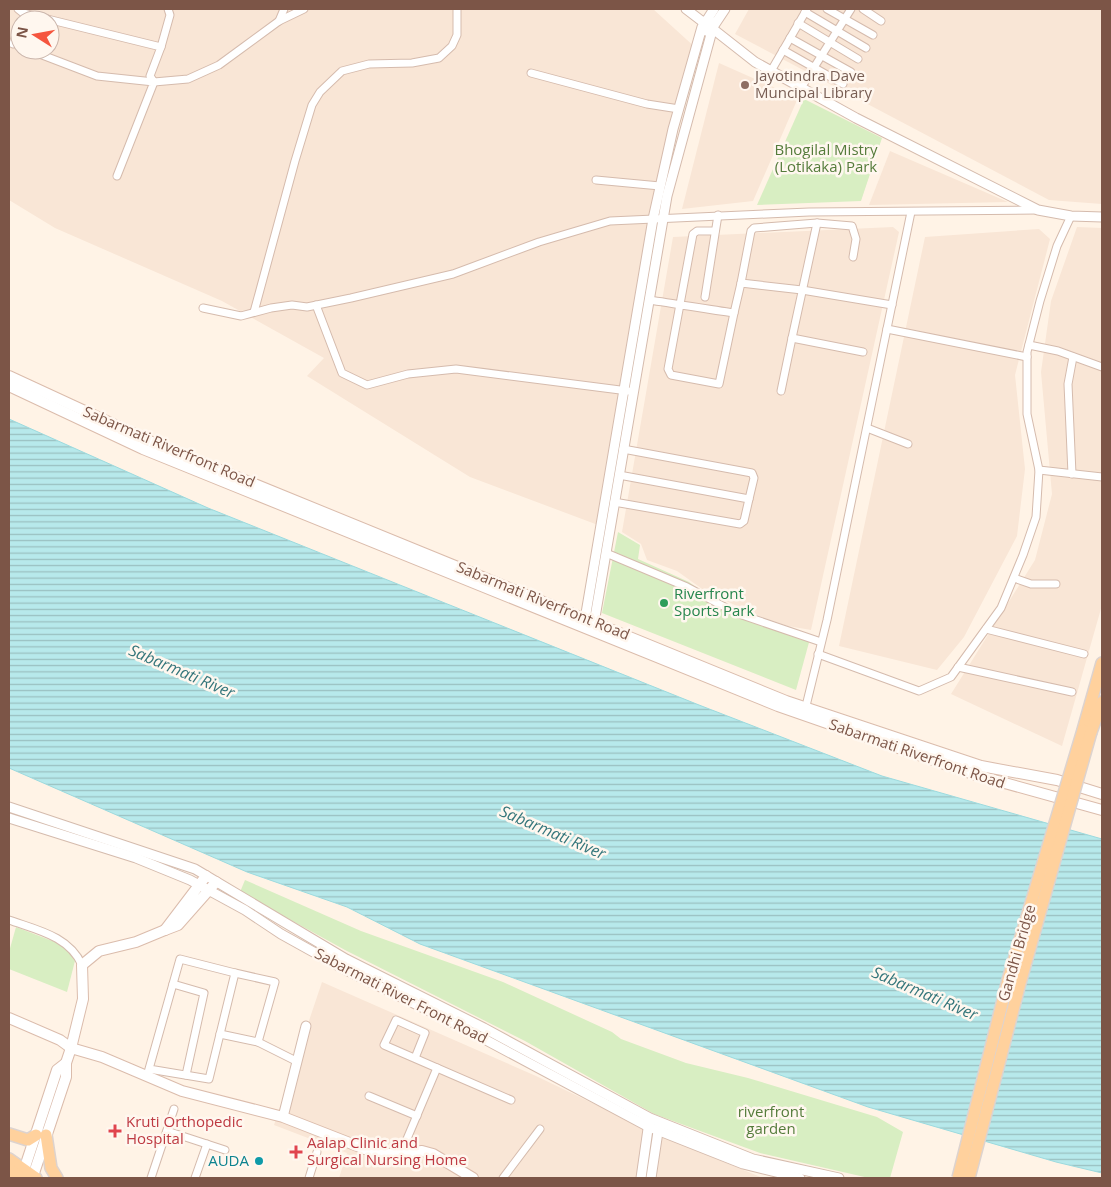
<svg xmlns="http://www.w3.org/2000/svg" width="1111" height="1187" font-family="'Open Sans',sans-serif">
	<style>
		.residential { fill: #f9e6d6; fill-rule: evenodd }
		.park { fill: #d8eec2 }
		.water { fill: url(#water-rules); stroke: #9cdade }
		.lines { fill: none; stroke-linecap: round; stroke-linejoin: round }
		.minor-casing { stroke: #d5bbad; stroke-width: 9 }
		.tertiary-casing { stroke: #d5bbad; stroke-width: 11 }
		.secondary-casing { stroke: #dbbcac; stroke-width: 12 }
		.primary-casing { stroke: #ddd3cf; stroke-width: 14 }
		.minor { stroke: #fff; stroke-width: 7 }
		.tertiary { stroke: #fff; stroke-width: 9 }
		.secondary { stroke: #fff; stroke-width: 10 }
		.primary { stroke: #ffd19d; stroke-width: 11 }
		.primary-bridge-casing { stroke: #ddd3cf; stroke-width: 14; stroke-linecap: butt }
		.primary-bridge { stroke: #ffd19d; stroke-width: 11 }
		.education-dot { fill: #8d6e63; stroke: #fff7ef; stroke-width: 2 }
		.leisure-dot { fill: #2e9e5b; stroke: #fff7ef; stroke-width: 2 }
		.health-dot { fill: #e0444e; stroke: #fff7ef; stroke-width: 2 }
		.culture-dot { fill: #0f9aa8; stroke: #fff7ef; stroke-width: 2 }
		.labels { text-anchor: middle; stroke-width: 5; stroke-linejoin: round; paint-order: stroke }
		.education-label { font-size: 15px; fill: #785e54; stroke: #fff7ef; text-anchor: start }
		.park-label { font-size: 15px; fill: #557c3b; stroke: #fff7ef }
		.street-label { font-size: 15px; fill: #7c5547; stroke: #fff7ef }
		.leisure-label { font-size: 15px; fill: #27864d; stroke: #fff7ef; text-anchor: start }
		.health-label { font-size: 15px; fill: #be3a42; stroke: #fff7ef; text-anchor: start }
		.culture-label { font-size: 15px; fill: #0d838f; stroke: #fff7ef; text-anchor: end }
		.water-label { font-size: 16px; font-style: italic; fill: #35767b; stroke: #fff7ef }
	</style>
	<defs>
		<pattern id="water-rules" width="6" height="5" patternUnits="userSpaceOnUse" patternTransform="scale(1.25)"><rect width="6" height="5" fill="#b7e9eb"/><path d="M0 2.5h6" fill="none" stroke="#9ac0c0"/></pattern>
	</defs>
	<rect width="100%" height="100%" fill="#fff3e6"/>
	<!-- residential -->
	<g class="residential">
		<path d="M9,9H653L697,49L680,103L657,211L598,525L470,477L307,376L324,358L222,301L55,228L9,200ZM20,20H50V50H20Z"/>
		<polygon points="749,9 1102,9 1102,204 1049,200 735,34"/>
		<polygon points="719,63 798,98 753,201 682,209"/>
		<polygon points="890,151 1008,202 869,205"/>
		<polygon points="893,227 899,232 811,630 788,626 756,615 705,591 677,571 647,560 641,544 622,532 673,237"/>
		<polygon points="1077,227 1102,228 1102,605 1062,746 951,694 1035,560 1052,494 1041,372 1051,301"/>
		<polygon points="1039,229 1050,239 1015,375 1025,469 1017,536 964,637 937,670 839,646 925,237"/>
		<polygon points="322,982 536,1076 663,1137 763,1178 339,1178 347,1153 274,1125"/>
	</g>
	<!-- park -->
	<g class="park">
		<polygon points="804,99 882,138 861,201 757,205"/>
		<polygon points="618,532 640,545 638,559 689,582 704,593 745,612 811,635 796,690 602,613"/>
		<polygon points="245,880 361,931 503,982 612,1032 621,1039 686,1063 748,1078 877,1117 903,1132 890,1178 869,1178 760,1153 654,1114 525,1041 345,950 240,892"/>
		<polygon points="16,927 68,947 76,957 67,992 9,969 9,952"/>
	</g>
	<!-- water -->
	<polygon class="water" points="9,419 208,508 699,705 882,776 1102,839 1102,1173 1056,1162 868,1107 420,944 347,907 247,872 9,768"/>
	<g class="lines">
		<!-- minor casing -->
		<g class="minor-casing">
			<g id="minor">
				<polyline points="18,9 23,13 161,47 150,76 154,82 188,79 219,65 279,21 304,9"/>
				<polyline points="827,9 873,35"/>
				<polyline points="863,9 881,21"/>
				<polyline points="805,12 866,48"/>
				<polyline points="279,21 284,9"/>
				<polyline points="798,23 858,59"/>
				<polyline points="790,38 851,72"/>
				<polyline points="13,44 20,22"/>
				<polyline points="161,47 170,15 168,9"/>
				<polyline points="29,50 97,76 154,82 117,176"/>
				<polyline points="783,50 843,84"/>
				<polyline points="771,71 807,9"/>
				<polyline points="531,73 647,104 679,109"/>
				<polyline points="801,88 851,9"/>
				<polyline points="596,180 660,186"/>
				<polyline points="817,223 792,338 863,352"/>
				<polyline points="741,283 751,231 754,228 817,223 852,226 856,239 853,257"/>
				<polyline points="705,297 718,215"/>
				<path d="M649,300C677,304 706,309 734,313L719,384L671,375L668,369L693,234L697,231H715"/>
				<polyline points="316,305 342,373 367,385 408,374 456,369 628,391"/>
				<polyline points="203,308 241,316 271,308 292,305 307,307 351,298 453,274 539,242 610,221 809,212 1038,210"/>
				<polyline points="254,312 295,161 312,105 320,92 342,71 369,64 412,63 439,58 452,46 457,35 457,9"/>
				<polyline points="734,313 741,283 802,290 892,305"/>
				<polyline points="887,329 1027,357"/>
				<polyline points="1029,345 1058,351 1102,367"/>
				<polyline points="781,391 792,338"/>
				<polyline points="867,428 908,444"/>
				<polyline points="1039,470 1102,477"/>
				<polyline points="1072,474 1068,384 1073,357"/>
				<polyline points="619,475 749,499 754,478 752,473 623,449"/>
				<polyline points="614,502 740,524 744,521 749,499"/>
				<polyline points="606,553 687,587 736,613 821,642"/>
				<polyline points="1014,578 1031,584 1056,584"/>
				<polyline points="986,629 1084,654"/>
				<polyline points="818,654 919,691 951,677 1001,608 1023,555 1036,517 1039,470 1027,414 1027,352 1040,301 1057,246 1071,216"/>
				<polyline points="958,667 1072,692"/>
				<polyline points="805,710 827,620 911,212"/>
				<path d="M9,920C37,930 69,936 82,965"/>
				<polyline points="173,984 204,993 186,1075"/>
				<polyline points="220,1034 258,1042 275,982 235,973"/>
				<polyline points="258,1042 296,1061"/>
				<polyline points="415,1058 425,1033 396,1020 384,1045 511,1100"/>
				<polyline points="147,1076 180,959 235,973 209,1079 149,1069"/>
				<polyline points="369,1096 417,1116"/>
				<polyline points="167,1131 225,1150"/>
				<polyline points="401,1153 437,1068"/>
				<polyline points="151,1178 174,1109"/>
				<polyline points="195,1178 207,1144"/>
				<polyline points="309,1178 317,1152"/>
				<polyline points="503,1178 540,1129"/>
			</g>
		</g>
		<!-- tertiary casing -->
		<g class="tertiary-casing">
			<g id="tertiary">
				<polyline points="686,9 703,22"/>
				<polyline points="707,20 714,9"/>
				<polyline points="713,27 725,9"/>
				<polyline points="713,29 755,62 856,118 1038,210 1071,216 1102,217"/>
				<polyline points="584,625 653,219 673,129 702,27"/>
				<polyline points="593,629 667,196 713,27 712,22 705,21 703,29 706,31 711,30"/>
				<polyline points="9,807 195,869 346,959 484,1028 650,1118 753,1159 839,1178"/>
				<polyline points="9,818 136,858 190,880 245,910 281,934 344,969 456,1024 647,1126 743,1164 800,1178"/>
				<polyline points="283,1117 306,1026"/>
				<polyline points="641,1178 649,1122"/>
				<polyline points="651,1178 659,1125"/>
			</g>
		</g>
		<!-- secondary casing -->
		<g class="secondary-casing">
			<g id="secondary">
				<polyline points="9,376 154,443 786,701 981,766 1057,780 1102,794"/>
				<polyline points="9,386 143,449 778,706 976,775 1102,810"/>
				<polyline points="206,876 165,930 178,925 216,882"/>
				<polyline points="9,1018 60,1040 71,1048"/>
				<polyline points="71,1048 83,999 82,965 99,951 136,942 165,930"/>
				<polyline points="24,1170 57,1070 66,1063"/>
				<polyline points="33,1176 66,1077 66,1063 71,1048 102,1057 182,1091 283,1117 365,1149 388,1154 422,1151 433,1154 473,1178"/>
			</g>
		</g>
		<!-- primary casing -->
		<g class="primary-casing">
			<g id="primary">
				<polyline points="1083,730 1102,663"/>
				<polyline points="1091,732 1102,702"/>
				<polyline points="9,1134 28,1140 36,1135"/>
				<polyline points="46,1135 51,1168 57,1178"/>
				<polyline points="9,1159 36,1178"/>
				<polyline points="9,1169 21,1178"/>
			</g>
		</g>
		<!-- minor -->
		<use href="#minor" class="minor"/>
		<!-- tertiary -->
		<use href="#tertiary" class="tertiary"/>
		<!-- secondary -->
		<use href="#secondary" class="secondary"/>
		<!-- primary -->
		<use href="#primary" class="primary"/>
		<!-- primary-bridge casing -->
		<g class="primary-bridge-casing">
			<g id="primary-bridge">
				<polyline points="958,1178 1008,980 1083,730"/>
				<polyline points="969,1178 1020,983 1091,732"/>
			</g>
		</g>
		<!-- primary-bridge -->
		<use href="#primary-bridge" class="primary-bridge"/>
	</g>
	<!-- markers -->
	<circle class="education-dot" cx="745" cy="85" r="5"/>
	<circle class="leisure-dot" cx="664" cy="603" r="5"/>
	<g class="health-dot">
		<path d="M112.5 1123.5h5v5h5v5h-5v5h-5v-5h-5v-5h5z"/>
		<path d="M293.5 1144.5h5v5h5v5h-5v5h-5v-5h-5v-5h5z"/>
	</g>
	<circle class="culture-dot" cx="259" cy="1161" r="5"/>
	<g class="labels">
		<!-- education labels -->
		<g class="education-label">
			<text x="755" y="81">Jayotindra Dave<tspan x="755" dy="17">Muncipal Library</tspan></text>
		</g>
		<!-- park labels -->
		<g class="park-label">
			<text x="826" y="155">Bhogilal Mistry<tspan x="826" dy="17">(Lotikaka) Park</tspan></text>
			<text x="771" y="1117">riverfront<tspan x="771" dy="17">garden</tspan></text>
		</g>
		<!-- street labels -->
		<g class="street-label">
			<text transform="translate(169 447) rotate(23)" y="5">Sabarmati Riverfront Road</text>
			<text transform="translate(543 601) rotate(22)" y="5">Sabarmati Riverfront Road</text>
			<text transform="translate(917 754) rotate(19)" y="5">Sabarmati Riverfront Road</text>
			<text transform="translate(1017 953) rotate(-74)" y="5">Gandhi Bridge</text>
			<text transform="translate(401 996) rotate(27)" y="5">Sabarmati River Front Road</text>
		</g>
		<!-- leisure labels -->
		<g class="leisure-label">
			<text x="674" y="599">Riverfront<tspan x="674" dy="17">Sports Park</tspan></text>
		</g>
		<!-- health labels -->
		<g class="health-label">
			<text x="126" y="1127">Kruti Orthopedic<tspan x="126" dy="17">Hospital</tspan></text>
			<text x="307" y="1148">Aalap Clinic and<tspan x="307" dy="17">Surgical Nursing Home</tspan></text>
		</g>
		<!-- culture labels -->
		<g class="culture-label">
			<text x="249" y="1166">AUDA</text>
		</g>
		<!-- water labels -->
		<g class="water-label">
			<text transform="translate(182 671) rotate(23)" y="6">Sabarmati River</text>
			<text transform="translate(553 832) rotate(23)" y="6">Sabarmati River</text>
			<text transform="translate(925 993) rotate(23)" y="6">Sabarmati River</text>
		</g>
	</g>
	<!-- border -->
	<rect width="1111" height="1187" fill="none" stroke="#7c5547" stroke-width="20"/>
	<!-- north arrow -->
	<g transform="translate(35 35) rotate(281)"><circle r="24" fill="#fff7ef" stroke="#cbb6ac"/>
	<path d="M0-4L9 19L0 12L-9 19Z" fill="#f5553e"/>
	<text y="-8" font-size="14" font-weight="bold" text-anchor="middle" fill="#7c5547">N</text>
	</g>
</svg>
